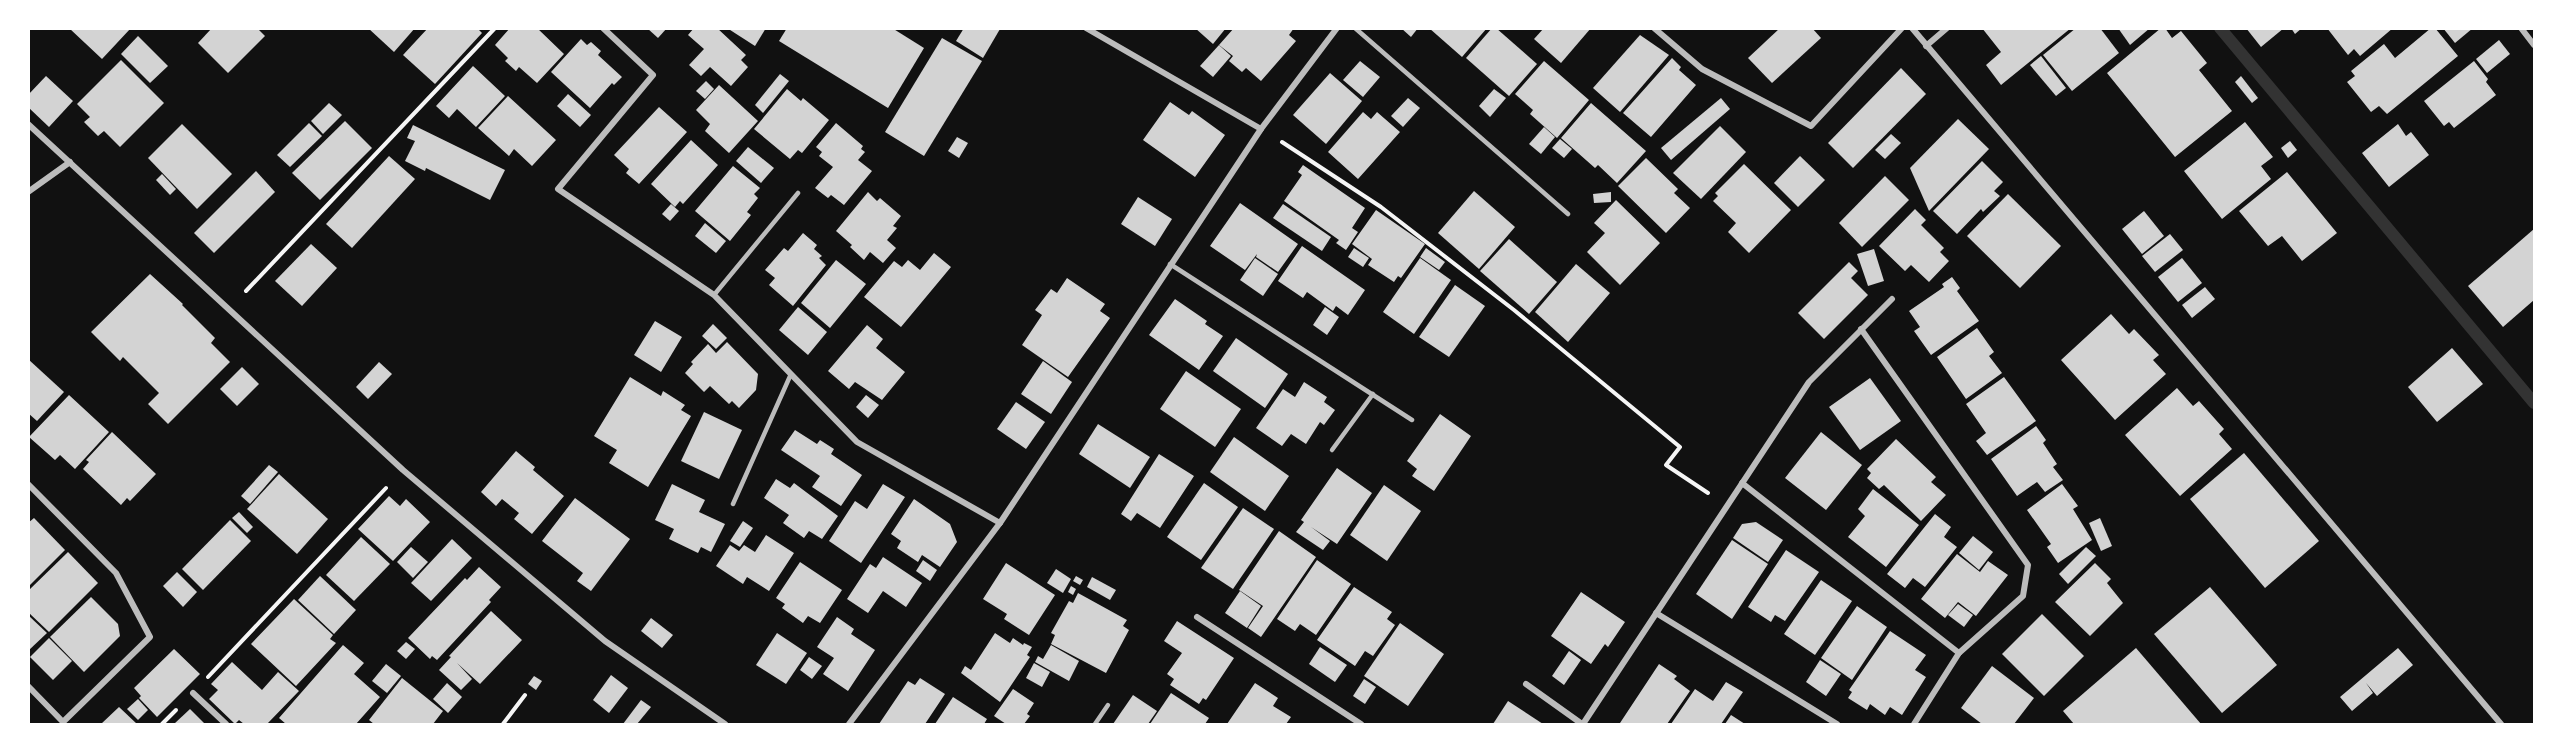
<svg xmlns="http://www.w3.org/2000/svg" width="2563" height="753" font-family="Rubik,sans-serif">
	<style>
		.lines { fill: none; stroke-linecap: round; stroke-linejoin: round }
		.stream { stroke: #333; stroke-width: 12 }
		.building { fill: #d3d3d3 }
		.path { stroke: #f5f5f5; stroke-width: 4 }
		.service { stroke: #bcbcbc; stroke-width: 4.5 }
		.minor { stroke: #bcbcbc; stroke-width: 6 }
	</style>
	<rect width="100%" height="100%" fill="#111"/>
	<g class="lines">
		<!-- stream -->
		<polyline class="stream" points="2220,28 2534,403"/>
	</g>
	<!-- building -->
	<g class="building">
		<polygon points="69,28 131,28 102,59"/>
		<polygon points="212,28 257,28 265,36 228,73 198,43"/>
		<polygon points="368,28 415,28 394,52"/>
		<polygon points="428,28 477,28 482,33 435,84 403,55"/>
		<polygon points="510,28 537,28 564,54 537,83 519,67 516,71 505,61 508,58 495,45"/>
		<polygon points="647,28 667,28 658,38"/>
		<polygon points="694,28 717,28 746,55 741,60 748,67 731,86 710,67 701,76 689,65 704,49 688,35"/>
		<polygon points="727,28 766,28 755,46"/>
		<polygon points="787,28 892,28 924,48 888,108 779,41"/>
		<polygon points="964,28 999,28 1000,29 983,58 956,41"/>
		<polygon points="1195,28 1226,28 1213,44"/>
		<polygon points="1234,28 1294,28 1289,35 1296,41 1261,81 1246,68 1242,72 1229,61 1233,56 1219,45"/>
		<polygon points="1401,28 1418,28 1411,37"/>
		<polygon points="1429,28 1487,28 1462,57"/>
		<polygon points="1492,28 1496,28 1537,64 1509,96 1466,58"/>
		<polygon points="1544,28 1591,28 1561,63 1534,39"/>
		<polygon points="1780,28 1812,28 1821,38 1772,83 1748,58"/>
		<polygon points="1982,28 2071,28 2001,85 1986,65 2001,52"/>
		<polygon points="2076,28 2100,28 2119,53 2072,91 2043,55"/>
		<polygon points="2118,28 2150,28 2130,45"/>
		<polygon points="2161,28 2165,28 2172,38 2181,31 2207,63 2199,70 2232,111 2175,157 2107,73"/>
		<polygon points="2246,28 2284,28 2261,47"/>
		<polygon points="2291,28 2302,28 2295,34"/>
		<polygon points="2327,28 2393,28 2360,56 2354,49 2348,55"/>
		<polygon points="2431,28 2435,28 2458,56 2387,114 2379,106 2371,112 2347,82 2355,76 2351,71 2384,44 2395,58"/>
		<polygon points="2443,28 2473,28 2455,43"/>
		<polygon points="1640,35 1669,55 1620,112 1593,88"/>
		<polygon points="138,36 168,66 150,83 121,54"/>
		<polygon points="942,38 982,61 924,156 885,132"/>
		<polygon points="581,39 587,45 591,42 601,51 598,55 622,77 614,85 612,83 590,108 551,72"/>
		<polygon points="2499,40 2510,54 2487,73 2476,59"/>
		<polygon points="1219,45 1231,56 1213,77 1200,66"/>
		<polygon points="2041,56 2066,88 2056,96 2030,65"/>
		<polygon points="1672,58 1681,67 1679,70 1696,85 1651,137 1623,113"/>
		<polygon points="121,60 164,103 120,147 104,131 98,136 84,122 90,117 77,104"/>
		<polygon points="1360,61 1380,77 1363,97 1343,80"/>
		<polygon points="1544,61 1589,100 1557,138 1530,114 1533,110 1515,94"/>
		<polygon points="2474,61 2488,79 2486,82 2496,95 2454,128 2449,122 2444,126 2424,101"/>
		<polygon points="473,66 505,96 476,127 457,109 449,118 436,106"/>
		<polygon points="1901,68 1926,94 1853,168 1828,143"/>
		<polygon points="1330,73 1362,101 1326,144 1293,115"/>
		<polygon points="780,74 789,81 763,113 755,105"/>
		<polygon points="46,76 73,101 49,127 28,107 28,95"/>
		<polygon points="2241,76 2258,98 2252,103 2235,82"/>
		<polygon points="706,81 714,89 705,99 696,91"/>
		<polygon points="719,85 758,121 729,153 705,131 710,124 696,110"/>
		<polygon points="787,89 801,101 803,98 829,120 802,153 798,150 790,159 754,129"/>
		<polygon points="1494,89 1506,98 1490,117 1479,106"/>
		<polygon points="568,94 591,115 580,127 557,106"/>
		<polygon points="508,96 556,140 532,166 514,149 509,156 478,128"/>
		<polygon points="1408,98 1420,108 1403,127 1391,116"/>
		<polygon points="1721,98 1730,109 1671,160 1661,148"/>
		<polygon points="1170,102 1189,115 1192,111 1225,135 1195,177 1143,140"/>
		<polygon points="329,103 342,115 323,134 311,121"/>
		<polygon points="1591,103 1646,151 1617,183 1598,165 1595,168 1561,138"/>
		<polygon points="659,107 687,132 639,184 626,173 629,169 614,155"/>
		<polygon points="1363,112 1371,119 1377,112 1400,132 1358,179 1328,152"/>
		<polygon points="1958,119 1989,149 1929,211 1910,168"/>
		<polygon points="345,121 372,148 320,200 292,173"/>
		<polygon points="2245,122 2273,157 2261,166 2271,179 2222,219 2184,171"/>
		<polygon points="309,123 322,136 290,167 277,155"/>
		<polygon points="836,123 863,146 861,149 865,152 858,160 872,171 844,205 831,195 828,198 815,188 833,167 819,156 822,152 816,147"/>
		<polygon points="182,124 232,174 197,209 148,158"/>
		<polygon points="2398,124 2406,136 2411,132 2429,155 2389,187 2362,153"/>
		<polygon points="413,125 505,170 490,200 426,168 425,171 405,161 415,141 407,138"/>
		<polygon points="1720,126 1746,152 1701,199 1673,173"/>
		<polygon points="1544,127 1555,137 1541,154 1529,144"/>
		<polygon points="1891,134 1901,143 1885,159 1875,150"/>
		<polygon points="957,137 968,143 959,158 948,151"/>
		<polygon points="1560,139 1572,149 1564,158 1552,148"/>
		<polygon points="691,140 718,165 683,204 680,201 675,207 651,184"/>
		<polygon points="2290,141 2297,150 2288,158 2281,148"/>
		<polygon points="748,147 774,168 761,183 736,161"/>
		<polygon points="389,156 415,179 352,248 326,224"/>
		<polygon points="1800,156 1825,180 1798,207 1774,183"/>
		<polygon points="1646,158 1678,189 1674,193 1690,208 1666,233 1618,186"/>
		<polygon points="1982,161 2003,182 1994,191 2000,196 1983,212 1981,209 1957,234 1933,211"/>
		<polygon points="1744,164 1791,210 1749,253 1728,232 1736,223 1713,201 1718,196 1715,193"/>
		<polygon points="1303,165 1365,208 1352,228 1358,232 1346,250 1336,243 1339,240 1284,201 1302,175 1298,172"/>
		<polygon points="733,166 760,188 754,194 758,198 747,212 751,215 730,241 695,211"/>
		<polygon points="256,171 275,192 214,253 194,233"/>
		<polygon points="2287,172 2337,233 2302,261 2282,236 2268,246 2239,211"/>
		<polygon points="162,174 176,189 170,195 156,180"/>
		<polygon points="1885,176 1909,200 1862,247 1839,223"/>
		<polygon points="1474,191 1515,227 1479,269 1438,233"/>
		<polygon points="868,192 877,201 880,198 901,216 893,226 897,228 887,240 896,248 883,263 870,252 864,260 850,247 852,245 836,231"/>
		<polygon points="1611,192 1611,202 1594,203 1593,194"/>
		<polygon points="2008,194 2061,246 2020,288 1967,236"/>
		<polygon points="1138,197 1172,219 1155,246 1121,224"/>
		<polygon points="1616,200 1660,243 1620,285 1587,252 1605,233 1594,223"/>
		<polygon points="1240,203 1298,244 1278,272 1256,257 1257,254 1245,270 1210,246"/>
		<polygon points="671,204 679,211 670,221 662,214"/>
		<polygon points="1283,204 1331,237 1322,251 1273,218"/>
		<polygon points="1915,209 1926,220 1921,225 1944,248 1940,252 1949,261 1929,282 1911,265 1905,271 1879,246"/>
		<polygon points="1376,210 1425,244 1401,278 1398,276 1394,282 1368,265 1372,259 1352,244"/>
		<polygon points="2144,211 2164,236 2142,254 2122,229"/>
		<polygon points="705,223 726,241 716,253 695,236"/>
		<polygon points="2534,229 2534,300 2503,327 2468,286"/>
		<polygon points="803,233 817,245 814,249 822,256 819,258 826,265 793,306 769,285 775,278 765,270 784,248 788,251"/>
		<polygon points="2170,234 2183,250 2155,272 2142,256"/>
		<polygon points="1509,239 1557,282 1529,314 1480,271"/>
		<polygon points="311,244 337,268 302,306 275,281"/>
		<polygon points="1302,246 1365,290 1348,315 1336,306 1333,311 1307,292 1303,298 1278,281"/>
		<polygon points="1354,248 1369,258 1363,267 1348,257"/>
		<polygon points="1426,248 1445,262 1439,270 1420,257"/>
		<polygon points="1874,249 1884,281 1868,286 1857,254"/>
		<polygon points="934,253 951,267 901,327 864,297 894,261 902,267 908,260 920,270"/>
		<polygon points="1255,258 1278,274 1263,296 1240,280"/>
		<polygon points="1420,258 1451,280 1414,334 1383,312"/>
		<polygon points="2182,258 2202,283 2178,302 2158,277"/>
		<polygon points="836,260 866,284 830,328 801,303"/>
		<polygon points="1849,262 1858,271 1851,278 1868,295 1824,339 1798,313"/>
		<polygon points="1576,264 1610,293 1568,342 1535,312"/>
		<polygon points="150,274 183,304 182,305 215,338 211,343 230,362 168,424 148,404 159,393 123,357 120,361 91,332"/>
		<polygon points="1952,277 1960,288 1957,291 1979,321 1931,355 1914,331 1920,327 1909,311 1944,287 1942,284"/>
		<polygon points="1067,278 1105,304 1100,311 1110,318 1068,377 1022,345 1042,315 1035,310 1051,289 1057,293"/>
		<polygon points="1455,285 1485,306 1449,357 1419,337"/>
		<polygon points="2205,287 2215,299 2192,318 2182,305"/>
		<polygon points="1175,299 1207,321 1205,324 1223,336 1199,370 1149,335"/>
		<polygon points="798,307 827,332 808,355 779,330"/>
		<polygon points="1325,307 1339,317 1327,335 1313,325"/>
		<polygon points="2111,314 2129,334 2134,329 2159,355 2153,360 2166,374 2115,420 2061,360"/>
		<polygon points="655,321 682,337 661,372 634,355"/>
		<polygon points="713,324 727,338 716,349 702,336"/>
		<polygon points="867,325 883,339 876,348 905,372 882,400 855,382 849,389 828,371"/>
		<polygon points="1977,328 1994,352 1989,356 2002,373 1966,399 1937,357"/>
		<polygon points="1236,338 1288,374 1265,408 1213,371"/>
		<polygon points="727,342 758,374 756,390 739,408 732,401 729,404 710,386 704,392 685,373 693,364 691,362 708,344 716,353"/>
		<polygon points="2452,348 2483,384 2437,422 2408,387"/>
		<polygon points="28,359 64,392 37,421 28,413"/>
		<polygon points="1043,361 1072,382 1051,414 1021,394"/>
		<polygon points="379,362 392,374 368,399 356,387"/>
		<polygon points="242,367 259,384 237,406 220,389"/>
		<polygon points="1186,371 1241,409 1215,447 1160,409"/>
		<polygon points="630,377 661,396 663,391 685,405 681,410 691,416 648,487 609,463 617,450 594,436"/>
		<polygon points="2004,377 2036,421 1987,455 1976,441 1986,433 1966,404"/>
		<polygon points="1870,378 1901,421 1860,450 1829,407"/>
		<polygon points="1304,382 1327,397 1324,402 1335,410 1324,425 1320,422 1306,444 1291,434 1282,446 1256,428 1283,389 1295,397"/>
		<polygon points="2177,388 2193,406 2199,401 2224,429 2219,434 2232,449 2180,496 2125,435"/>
		<polygon points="69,395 109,432 75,469 60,455 55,460 29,437"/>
		<polygon points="866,395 879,405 868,418 856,407"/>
		<polygon points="1016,402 1045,422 1026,449 997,429"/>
		<polygon points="704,412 742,430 719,479 681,461"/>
		<polygon points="1440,414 1471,436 1434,491 1412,476 1417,469 1407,461"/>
		<polygon points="1098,424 1150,457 1130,488 1079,454"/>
		<polygon points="2036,426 2046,440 2043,443 2057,464 2053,467 2063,480 2045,492 2037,482 2017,496 1991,459"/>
		<polygon points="795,430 817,444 820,440 834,449 831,454 862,475 841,506 812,487 820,476 781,450"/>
		<polygon points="112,432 156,474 130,501 127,498 121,505 83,469 89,462 86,460"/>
		<polygon points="1821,432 1862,465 1826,510 1785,478"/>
		<polygon points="1234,437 1289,476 1265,511 1210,472"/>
		<polygon points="1896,439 1936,477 1931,482 1946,495 1921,521 1884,485 1879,489 1867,478 1871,473 1867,469"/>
		<polygon points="516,451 535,467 533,470 564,496 532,534 514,519 519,513 502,499 496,506 481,492"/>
		<polygon points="2244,453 2319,541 2265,588 2190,499"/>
		<polygon points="1159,454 1194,476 1160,528 1137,513 1131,521 1121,514"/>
		<polygon points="269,465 278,472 250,504 241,496"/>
		<polygon points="1337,468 1372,493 1337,544 1311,527 1330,541 1323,550 1296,532 1304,522 1301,520"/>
		<polygon points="279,474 328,519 297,554 247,509"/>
		<polygon points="776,479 790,488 794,483 838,516 822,539 809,531 804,538 783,523 789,515 764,498"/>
		<polygon points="1204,483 1238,507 1201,560 1167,537"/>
		<polygon points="672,484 705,500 699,512 725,524 711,552 701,547 698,553 669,539 674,529 655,520"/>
		<polygon points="883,484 905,497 861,563 829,541 855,501 867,509"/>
		<polygon points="2062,484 2078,506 2073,509 2092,540 2058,563 2047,547 2051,544 2027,510"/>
		<polygon points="1384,485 1421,511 1387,561 1350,535"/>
		<polygon points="1873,489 1919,525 1886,567 1848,537 1865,516 1858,509"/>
		<polygon points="389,496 400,506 406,499 430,522 393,561 358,529"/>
		<polygon points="575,498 630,539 591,591 577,581 583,573 542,541"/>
		<polygon points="914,499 950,524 957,542 940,567 922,555 918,562 897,548 901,541 891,534"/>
		<polygon points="1243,508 1274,529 1233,589 1201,568"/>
		<polygon points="239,512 253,527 247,533 232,518"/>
		<polygon points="1935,514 1951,527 1944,537 1957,547 1925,587 1913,578 1905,588 1887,574"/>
		<polygon points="34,518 65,550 28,587 28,523"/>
		<polygon points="2100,518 2112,546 2101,551 2089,523"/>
		<polygon points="230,520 251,541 203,590 182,569"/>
		<polygon points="743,521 753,528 740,547 730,541"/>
		<polygon points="1756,522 1783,540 1768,562 1733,538 1742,524"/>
		<polygon points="1279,531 1316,557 1261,637 1248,628 1263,606 1239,590"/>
		<polygon points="766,535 794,553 769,591 747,577 743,584 716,566 730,545 739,551 744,545 755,552"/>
		<polygon points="1973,536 1993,552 1979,570 1959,553"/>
		<polygon points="361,537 390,564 354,601 326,575"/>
		<polygon points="452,539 472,558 431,601 411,583"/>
		<polygon points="1732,540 1768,564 1732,619 1696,594"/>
		<polygon points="411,547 428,562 413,578 397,562"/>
		<polygon points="2086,547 2096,556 2068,584 2059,574"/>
		<polygon points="1786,550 1819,572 1785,621 1775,615 1771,622 1748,607"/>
		<polygon points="68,552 98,583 49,632 28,612 28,591"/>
		<polygon points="1957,554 1980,572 1988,561 2008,575 1976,616 1958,602 1945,618 1921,599"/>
		<polygon points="883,557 922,583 906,607 883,591 868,613 847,599 870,564 876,568"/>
		<polygon points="923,560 937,570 930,581 916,571"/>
		<polygon points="1317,560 1351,584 1316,635 1300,624 1295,631 1277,619"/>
		<polygon points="800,562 842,590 820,623 808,616 803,623 782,608 785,604 776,598"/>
		<polygon points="1006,563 1055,595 1029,635 1004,619 1007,614 983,599"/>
		<polygon points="2095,563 2111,579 2107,583 2123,603 2090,636 2055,602"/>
		<polygon points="479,567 501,587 489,600 491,602 437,660 432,656 430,659 408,638 465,578 467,580"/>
		<polygon points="1056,569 1071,579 1063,593 1047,583"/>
		<polygon points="177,572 197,592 183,607 163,586"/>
		<polygon points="320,576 356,610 334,634 298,600"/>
		<polygon points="1076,576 1083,580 1080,585 1073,581"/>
		<polygon points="1092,577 1116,590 1110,600 1087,587"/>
		<polygon points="1821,580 1852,601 1815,655 1784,634"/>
		<polygon points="1071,586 1076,589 1073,595 1068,592"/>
		<polygon points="1354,587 1392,612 1387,619 1395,625 1373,656 1365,651 1355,666 1317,640"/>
		<polygon points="2210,587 2277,665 2222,713 2154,634"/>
		<polygon points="1240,591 1261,606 1247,628 1225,613"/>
		<polygon points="1581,592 1625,622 1608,647 1605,644 1591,664 1551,636"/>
		<polygon points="1078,593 1127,620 1123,626 1129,630 1106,673 1051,644 1055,635 1051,633 1069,601 1073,603"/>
		<polygon points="91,597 118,624 120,636 84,672 50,637"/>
		<polygon points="294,599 333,635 330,639 336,643 296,686 251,644"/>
		<polygon points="1958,604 1973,615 1964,627 1948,615"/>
		<polygon points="1857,606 1887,627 1852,680 1821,658"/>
		<polygon points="491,611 522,640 480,684 457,663 472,679 461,690 439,670 451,657 449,656"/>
		<polygon points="2042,614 2084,656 2044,696 2002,654"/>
		<polygon points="28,615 47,633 28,651"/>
		<polygon points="837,617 854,629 851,634 875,650 848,691 823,674 834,658 817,647"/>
		<polygon points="651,618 673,635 662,648 641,631"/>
		<polygon points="1177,621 1234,658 1206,700 1203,698 1199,704 1170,685 1174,679 1167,674 1182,653 1164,641"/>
		<polygon points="1400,623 1444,654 1408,706 1364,676"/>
		<polygon points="1890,631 1926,655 1915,670 1926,677 1902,715 1890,707 1885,715 1870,704 1867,710 1848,698 1852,692 1849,690"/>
		<polygon points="777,633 807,653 786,684 756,665"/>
		<polygon points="995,633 1010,643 1013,638 1023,645 1024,643 1032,647 1027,655 1030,657 1000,702 961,673 965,666 971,670"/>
		<polygon points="49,638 72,661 53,680 30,657"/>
		<polygon points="406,642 415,649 406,659 397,651"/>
		<polygon points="343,645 364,663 354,674 380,697 356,724 286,724 279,718"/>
		<polygon points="1051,645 1079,661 1069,681 1035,662 1038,656 1043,659"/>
		<polygon points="1320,647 1347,665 1335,682 1309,664"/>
		<polygon points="2136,648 2201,724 2074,724 2063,711"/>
		<polygon points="2398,648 2413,665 2377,696 2366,683 2373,693 2352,711 2340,697"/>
		<polygon points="174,649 200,674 157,717 139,698 141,696 134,688"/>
		<polygon points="1569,651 1581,660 1564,685 1552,676"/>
		<polygon points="809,657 822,666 812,679 800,670"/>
		<polygon points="1820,660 1841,674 1826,696 1806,682"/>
		<polygon points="232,662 262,690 278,672 299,691 267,724 244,724 239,720 235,724 209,699 218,690 211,684"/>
		<polygon points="1034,663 1050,672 1042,687 1026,678"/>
		<polygon points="386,664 401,676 387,693 372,681"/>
		<polygon points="1659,664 1677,676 1674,679 1690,691 1667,724 1622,724 1620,723"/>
		<polygon points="1992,666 2034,698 2014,724 1982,724 1961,708"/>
		<polygon points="611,675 628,688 609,713 593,700"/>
		<polygon points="534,676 542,681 536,690 528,684"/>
		<polygon points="402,678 443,711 433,724 374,724 369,720"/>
		<polygon points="920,678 945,694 925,724 879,724 908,681 915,685"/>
		<polygon points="1364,679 1376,687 1365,704 1353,696"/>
		<polygon points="1726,682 1743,692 1721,724 1671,724 1695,689 1713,701"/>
		<polygon points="447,683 462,697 448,713 433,699"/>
		<polygon points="1255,683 1278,698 1273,706 1291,717 1286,724 1227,724"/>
		<polygon points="1013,689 1034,703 1027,714 1030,716 1024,724 1006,724 994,716"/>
		<polygon points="1171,693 1209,718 1205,724 1150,724"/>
		<polygon points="1133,695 1157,711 1148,724 1113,724"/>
		<polygon points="953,697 987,719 984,724 935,724"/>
		<polygon points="138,699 148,710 138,720 127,709"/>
		<polygon points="641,700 651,707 637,724 623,724"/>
		<polygon points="1508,701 1543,724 1493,724"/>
		<polygon points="119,707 137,724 101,724"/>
		<polygon points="190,709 205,724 174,724"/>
		<polygon points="1731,715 1745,724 1725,724"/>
	</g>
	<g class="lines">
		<!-- path -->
		<g class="path">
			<polyline points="1282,142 1381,207 1514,310 1680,447 1666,465 1708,493"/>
			<polyline points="246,291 495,28"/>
			<polyline points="208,677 386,488"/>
			<polyline points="162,724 176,710"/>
			<polyline points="503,724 525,695"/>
		</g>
		<!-- service -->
		<g class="service">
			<polyline points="1355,28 1568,214"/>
			<polyline points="1170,264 1412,420"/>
			<polyline points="714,295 798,193"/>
			<polyline points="1332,450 1373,394"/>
			<polyline points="733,504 791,374"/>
			<polyline points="1095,724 1108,705"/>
		</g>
		<!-- minor -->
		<g class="minor">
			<polyline points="603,28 653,75 558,189 714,295 857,442 1000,523"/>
			<polyline points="1086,28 1261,129"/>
			<polyline points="1654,28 1702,69 1811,126 1902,28"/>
			<polyline points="1912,28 2501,724"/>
			<polyline points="2521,28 2534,45"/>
			<polyline points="1926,46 1947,28"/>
			<polyline points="28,124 403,470 605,641 725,724"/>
			<polyline points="28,192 70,162"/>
			<polyline points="1861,329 2028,565 2023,596 1959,653 1914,724"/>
			<polyline points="1742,483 1959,653"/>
			<polyline points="28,484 116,573 150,637 63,722 28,686"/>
			<polyline points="1656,613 1837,724"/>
			<polyline points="1197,617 1361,724"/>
			<polyline points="1526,684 1582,724"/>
			<polyline points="193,693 226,724"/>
			<polyline points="849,724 1000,523 1261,129 1337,28"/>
			<polyline points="1583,724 1809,382 1892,299"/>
		</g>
	</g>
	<!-- border -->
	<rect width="2563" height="753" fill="none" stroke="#ffffff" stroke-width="60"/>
</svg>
